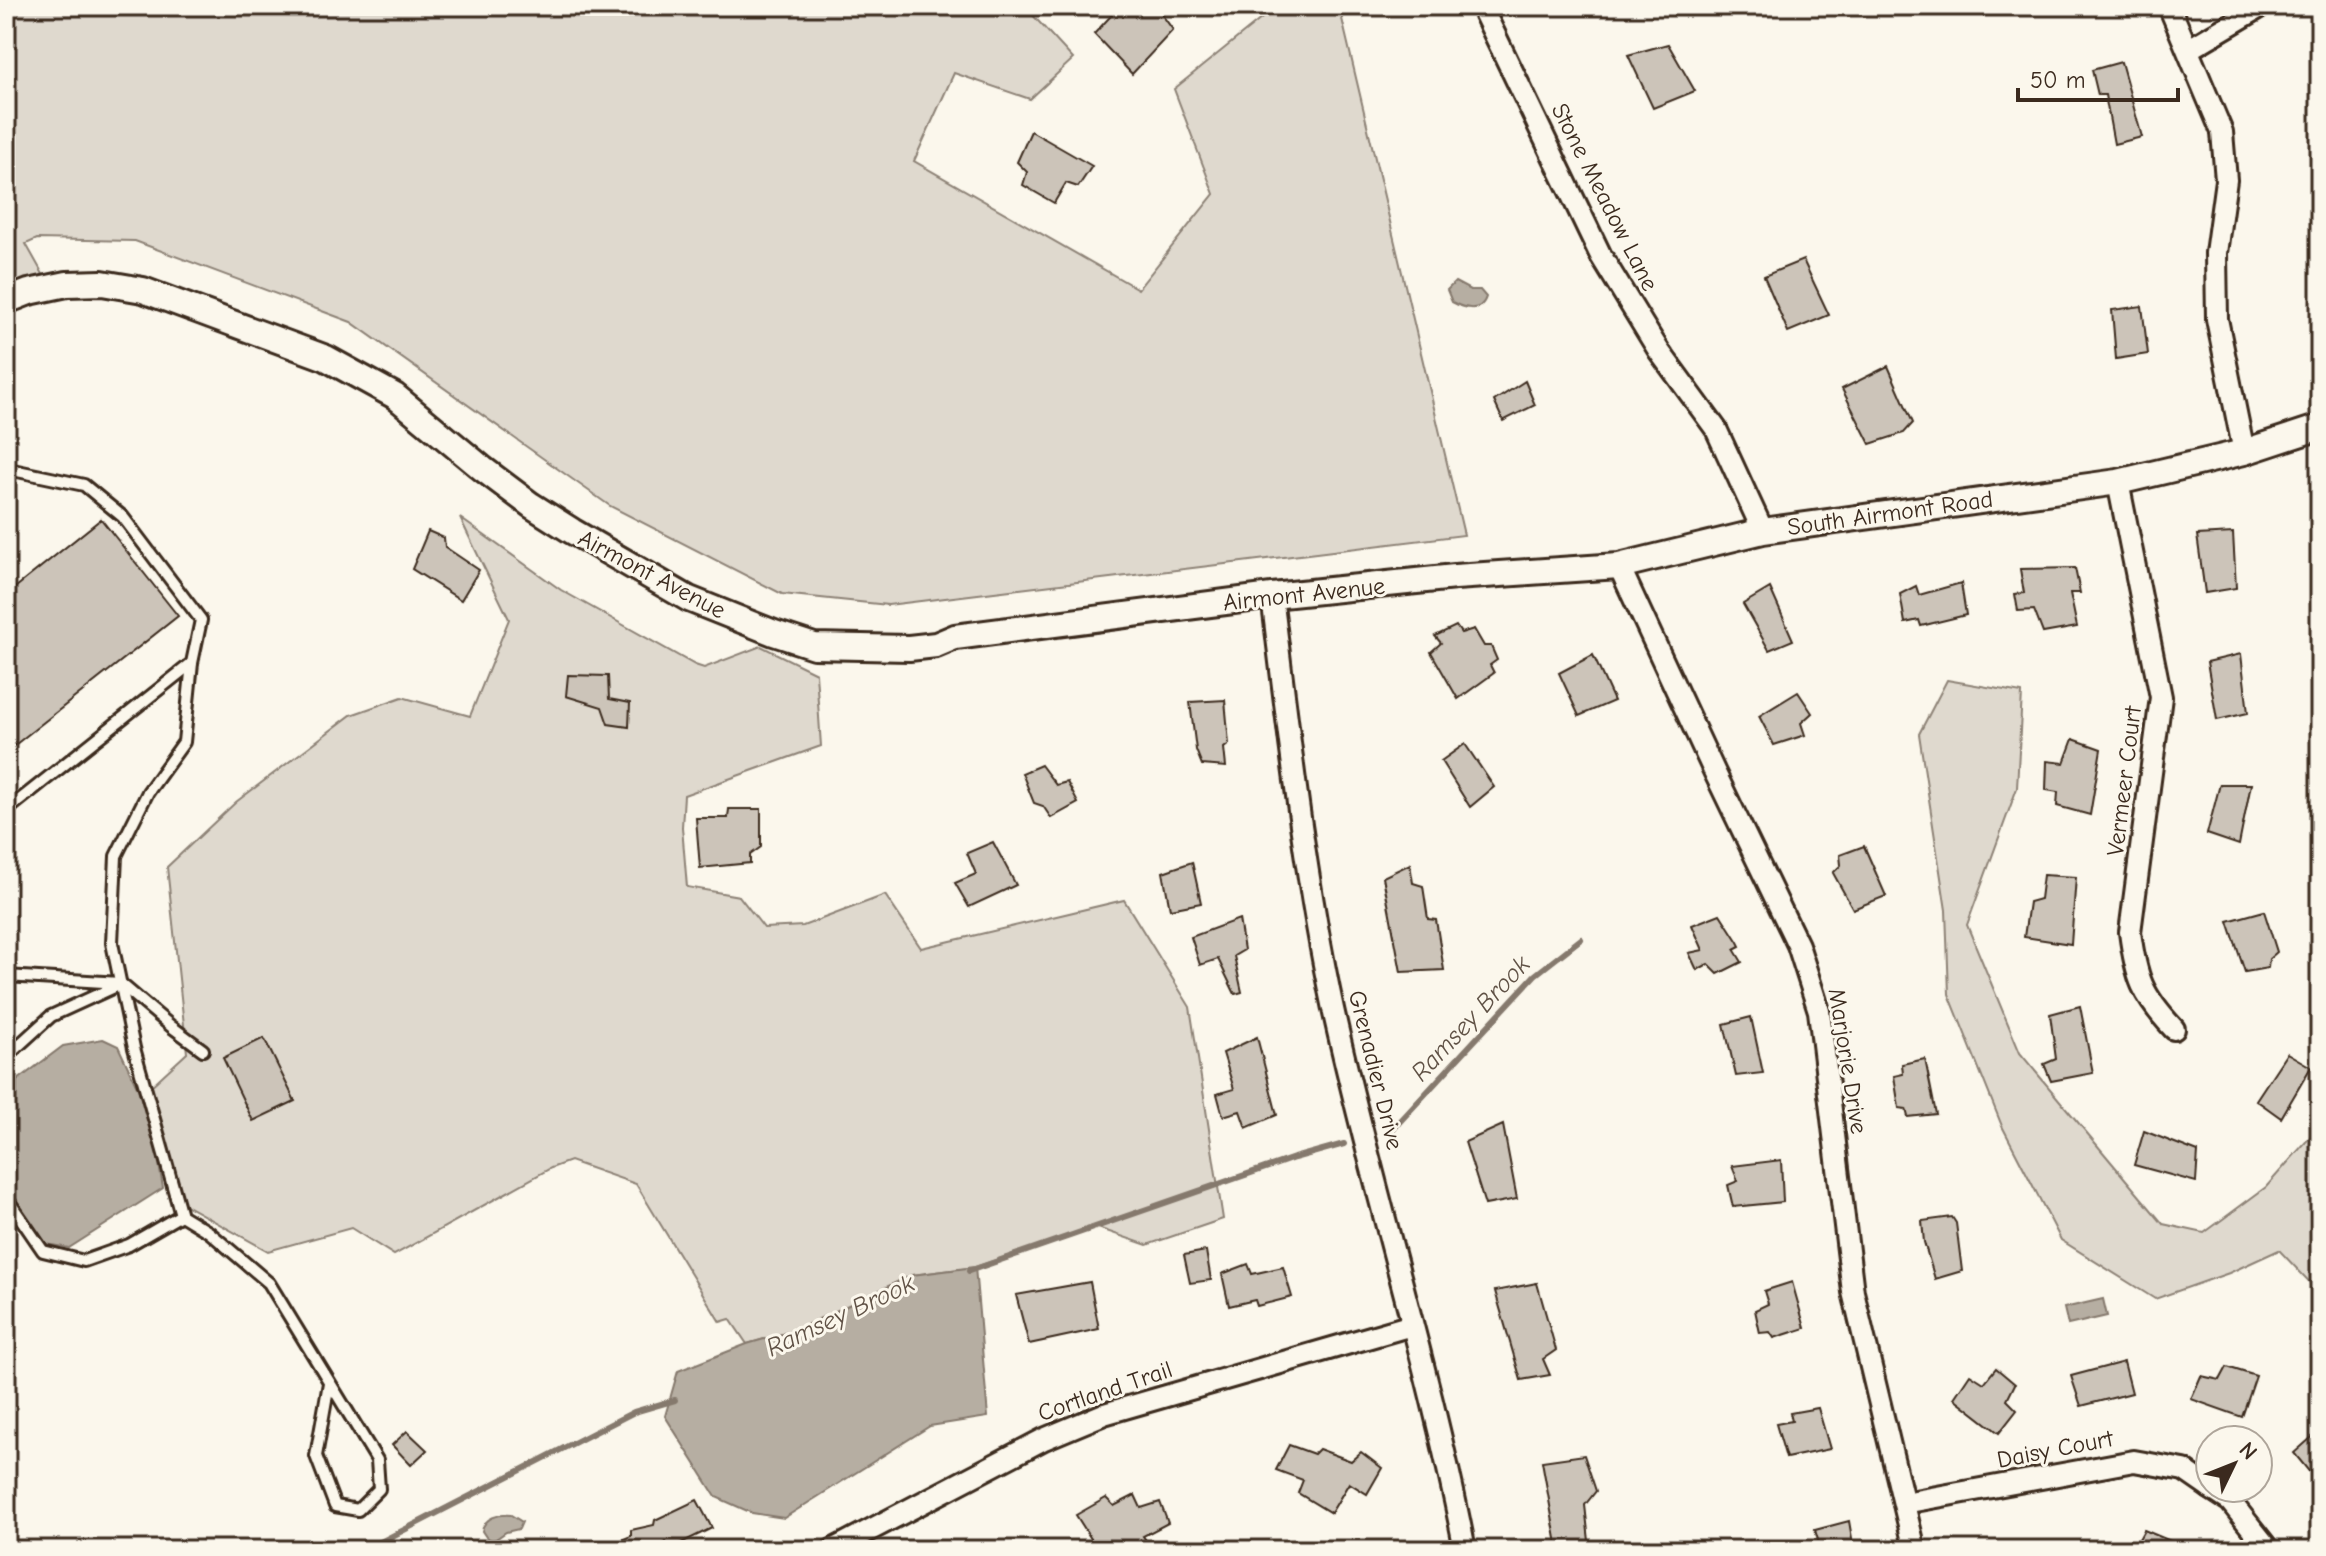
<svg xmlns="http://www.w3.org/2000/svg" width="2326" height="1556" font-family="'Comic Neue',sans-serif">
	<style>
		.green { fill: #dfd9ce; stroke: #8d8276; stroke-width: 2 }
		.water { fill: #b6aea2; stroke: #85796d; stroke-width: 2 }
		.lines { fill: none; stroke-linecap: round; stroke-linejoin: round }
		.stream { stroke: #85796d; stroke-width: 6 }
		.building { fill: #ccc4b9; stroke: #3b2a1e; stroke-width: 2 }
		.service-casing { stroke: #3b2a1e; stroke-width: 16 }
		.minor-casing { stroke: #3b2a1e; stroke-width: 26 }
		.tertiary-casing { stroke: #3b2a1e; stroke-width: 30 }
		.service { stroke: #fbf7ec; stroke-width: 10 }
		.minor { stroke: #fbf7ec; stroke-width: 20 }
		.tertiary { stroke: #fbf7ec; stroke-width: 24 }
		.labels { text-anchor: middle; stroke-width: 6; stroke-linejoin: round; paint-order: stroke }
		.street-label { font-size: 24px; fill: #3b2a1e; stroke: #fbf7ec }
		.water-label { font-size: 26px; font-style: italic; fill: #605246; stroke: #fbf7ec }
	</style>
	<rect width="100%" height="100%" fill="#fbf7ec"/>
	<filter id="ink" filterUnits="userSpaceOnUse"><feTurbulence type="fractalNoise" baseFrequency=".0125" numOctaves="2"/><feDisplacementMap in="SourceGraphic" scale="16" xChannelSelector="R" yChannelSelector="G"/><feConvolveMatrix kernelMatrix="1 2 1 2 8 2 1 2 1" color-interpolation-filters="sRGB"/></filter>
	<g filter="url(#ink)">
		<!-- green -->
		<g class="green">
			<polygon points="6,6 1031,6 1028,10 1073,59 1030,99 954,73 914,161 1138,289 1214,194 1174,89 1277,6 1339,6 1464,535 888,605 782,594 610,506 351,322 135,241 37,239 26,244 44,276 23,281 6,288"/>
			<polygon points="460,518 561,590 695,665 704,668 761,646 816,673 821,746 684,795 682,827 687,887 739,896 764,928 803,926 885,895 921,948 1124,900 1190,1007 1223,1219 1147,1245 1095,1227 975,1267 912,1275 796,1330 747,1344 730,1319 720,1322 636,1184 570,1161 551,1168 394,1255 351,1228 268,1251 180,1202 149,1088 187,1053 167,867 236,802 351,715 402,697 470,716 509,619"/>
			<polygon points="1947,680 2022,693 2017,788 1967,925 2020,1053 2163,1224 2204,1233 2266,1187 2320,1126 2320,1293 2279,1250 2229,1273 2155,1299 2061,1240 2002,1126 1949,994 1946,910 1919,734"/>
		</g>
		<!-- water -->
		<g class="water">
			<path d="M1455,282L1470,290H1480L1486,297C1481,314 1463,308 1452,302L1447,290Z"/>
			<polygon points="103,1039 118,1046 151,1116 163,1188 69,1248 46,1244 11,1193 6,1174 6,1089 63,1046"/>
			<polygon points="975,1267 988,1417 930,1426 784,1518 752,1513 716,1497 665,1416 678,1371 747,1344 796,1330 912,1275"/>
			<polygon points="2103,1299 2107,1316 2068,1325 2064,1308"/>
			<path d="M511,1515L522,1522L519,1529L506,1532L493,1541L486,1537L482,1531C484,1517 499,1514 511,1515Z"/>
		</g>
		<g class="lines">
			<!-- stream -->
			<g class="stream">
				<polyline points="1393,1129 1535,975 1581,939"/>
				<polyline points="969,1271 1294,1158 1344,1144"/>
				<polyline points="365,1550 634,1412 675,1400"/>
			</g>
		</g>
		<!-- building -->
		<g class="building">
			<polygon points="1120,6 1166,6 1163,16 1173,30 1132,74 1094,34"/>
			<polygon points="1668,44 1695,91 1653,108 1628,55"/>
			<polygon points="2121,62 2142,137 2114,144 2105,95 2098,95 2092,70"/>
			<polygon points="1031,131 1092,166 1078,187 1066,183 1054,203 1023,185 1027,172 1017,162"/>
			<polygon points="1803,260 1829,315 1788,332 1764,276"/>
			<polygon points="2142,306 2148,354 2116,359 2112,310"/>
			<polygon points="1888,366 1913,423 1904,433 1870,444 1842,389"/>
			<polygon points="1525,381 1535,405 1503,421 1494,401"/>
			<polygon points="101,519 178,616 6,752 6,595"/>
			<polygon points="428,531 444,538 445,547 479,570 461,600 412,569"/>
			<polygon points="2233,533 2236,588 2205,593 2197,535"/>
			<polygon points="2075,568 2080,593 2070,593 2077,627 2043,633 2034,610 2018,611 2015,594 2024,593 2020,569"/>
			<polygon points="1961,583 1966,615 1921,626 1919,620 1905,623 1900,594 1916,586 1919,595"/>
			<polygon points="1770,588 1793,640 1769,650 1743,604"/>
			<polygon points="1456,626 1461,633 1474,629 1484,646 1491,646 1497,660 1490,665 1494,673 1458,699 1431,652 1441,643 1435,636"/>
			<polygon points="2241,654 2248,713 2217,720 2207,662"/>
			<polygon points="1593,655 1614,701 1579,716 1559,673"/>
			<polygon points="568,675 608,676 609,699 630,703 629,727 608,724 602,707 566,696"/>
			<polygon points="1798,692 1812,713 1801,723 1805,735 1774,745 1759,716"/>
			<polygon points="1225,700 1229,744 1224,748 1226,767 1202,765 1196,750 1190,702"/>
			<polygon points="2073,739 2101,749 2090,815 2057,806 2058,792 2046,790 2047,761 2064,763"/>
			<polygon points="1465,744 1494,787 1470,807 1441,761"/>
			<polygon points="1041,765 1056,785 1067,782 1078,803 1051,818 1043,806 1034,803 1022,773"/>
			<polygon points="2220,784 2251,784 2239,845 2207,834"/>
			<polygon points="729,809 761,809 761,847 750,855 750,863 700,868 696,818 728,818"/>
			<polygon points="993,842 1016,885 969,907 955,883 976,874 967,853"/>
			<polygon points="1864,846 1886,896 1853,909 1833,873 1841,865 1840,855"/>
			<polygon points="1192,862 1201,903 1170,909 1163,872"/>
			<polygon points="1410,864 1413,883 1423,886 1428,919 1436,920 1444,970 1401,972 1383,877"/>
			<polygon points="2043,875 2076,877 2071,944 2024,937 2029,902 2040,899"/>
			<polygon points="2264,911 2277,952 2269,959 2268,968 2245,972 2228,921"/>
			<polygon points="1720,914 1738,942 1740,946 1734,949 1742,962 1718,974 1708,964 1697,970 1689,953 1703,950 1692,925"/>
			<polygon points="1239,919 1244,950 1234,956 1242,992 1235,994 1218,959 1200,965 1191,937"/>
			<polygon points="2080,1006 2093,1073 2051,1081 2044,1064 2056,1059 2050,1014"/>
			<polygon points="1751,1017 1763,1073 1736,1076 1724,1024"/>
			<polygon points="1257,1037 1277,1115 1246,1128 1240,1111 1223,1116 1217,1094 1234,1089 1223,1053"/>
			<polygon points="264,1038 295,1101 253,1121 223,1058"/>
			<polygon points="2287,1053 2311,1067 2281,1118 2256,1100"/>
			<polygon points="1925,1059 1936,1114 1908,1117 1906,1109 1899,1108 1894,1076 1903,1074 1902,1064"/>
			<polygon points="1503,1125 1517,1199 1485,1205 1465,1142"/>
			<polygon points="2144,1131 2198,1152 2196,1182 2134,1165"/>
			<polygon points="1781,1160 1783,1202 1733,1207 1728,1185 1738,1181 1732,1166"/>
			<polygon points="1952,1217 1956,1223 1962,1271 1935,1279 1924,1242 1922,1221"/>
			<polygon points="1206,1251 1211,1280 1190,1283 1184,1255"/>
			<polygon points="1248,1264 1252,1274 1283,1267 1292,1297 1257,1306 1255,1300 1229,1306 1222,1274"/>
			<polygon points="1090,1282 1099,1329 1029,1344 1016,1295"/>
			<polygon points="1792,1282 1805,1328 1774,1338 1770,1332 1760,1333 1755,1310 1768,1304 1764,1291"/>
			<polygon points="1537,1283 1556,1350 1543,1359 1550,1375 1521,1380 1495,1291"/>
			<polygon points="2124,1362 2132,1393 2081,1406 2071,1376"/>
			<polygon points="2227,1367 2256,1376 2242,1417 2191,1399 2201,1376 2220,1380"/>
			<polygon points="1996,1368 2015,1384 2007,1400 2017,1410 1999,1433 1954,1398 1970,1374 1984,1383"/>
			<polygon points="1818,1408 1830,1449 1786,1458 1776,1424 1792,1421 1790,1413"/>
			<polygon points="2320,1430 2320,1485 2294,1453"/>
			<polygon points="407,1431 427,1450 411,1465 392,1445"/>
			<polygon points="1289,1445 1314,1454 1319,1449 1351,1461 1361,1452 1382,1468 1367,1494 1349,1483 1331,1513 1298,1493 1303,1480 1276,1470"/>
			<polygon points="1584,1455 1596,1491 1585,1505 1590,1550 1558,1550 1542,1461"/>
			<polygon points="1135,1495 1141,1508 1160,1502 1168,1523 1143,1536 1148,1543 1130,1550 1124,1550 1121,1546 1111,1550 1098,1550 1076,1515 1106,1498 1114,1506"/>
			<polygon points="697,1500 712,1528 671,1548 666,1542 654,1550 598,1550 631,1536 631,1530 654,1525 655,1520"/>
			<polygon points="1849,1521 1854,1550 1821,1550 1815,1530"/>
			<polygon points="2144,1530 2192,1550 2133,1550"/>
		</g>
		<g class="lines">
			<!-- service casing -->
			<g class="service-casing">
				<g id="service">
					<polyline points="6,466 8,469 84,485 123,517 201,620 192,663 6,811"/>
					<polyline points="192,663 184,742 148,792 116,856 112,943 134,1048 181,1215 209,1232 269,1283 377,1460 379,1489 358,1510 335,1506 316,1456 329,1383"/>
					<polyline points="6,976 120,983 172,1027 203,1050"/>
					<polyline points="6,1057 51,1016 121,984"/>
					<polyline points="6,1197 43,1251 84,1261 129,1245 181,1215"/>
				</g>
			</g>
			<!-- minor casing -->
			<g class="minor-casing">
				<g id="minor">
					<polyline points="1481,6 1601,256 1659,351 1716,429 1763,531"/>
					<polyline points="2169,6 2222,132 2226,180 2216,253 2217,319 2244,452"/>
					<polyline points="2189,49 2262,6"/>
					<path d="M2118,482L2161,697L2130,932C2136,978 2142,995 2174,1029"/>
					<polyline points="1619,566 1715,773 1798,945 1819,1011 1853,1292 1915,1550"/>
					<path d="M1272,596C1289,735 1304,873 1333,1009C1373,1191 1430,1368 1465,1550"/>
					<polyline points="2210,1488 2230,1501 2269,1550"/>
					<polyline points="1904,1503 2134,1461 2184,1470 2210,1488"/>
					<polyline points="832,1550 1044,1439 1104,1414 1412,1325"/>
				</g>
			</g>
			<!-- tertiary casing -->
			<g class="tertiary-casing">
				<polyline id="tertiary" points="6,301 29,292 67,284 102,283 143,290 326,358 395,396 483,469 531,505 572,531 689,599 774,633 814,646 909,648 936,645 955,637 1272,596 1455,577 1619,566 1763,531 2118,482 2244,452 2320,427"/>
			</g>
			<!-- service -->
			<use href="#service" class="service"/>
			<!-- minor -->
			<use href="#minor" class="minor"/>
			<!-- tertiary -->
			<use href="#tertiary" class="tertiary"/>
		</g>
	</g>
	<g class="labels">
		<!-- street labels -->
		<g class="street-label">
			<text transform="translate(1605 197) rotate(63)" y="8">Stone Meadow Lane</text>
			<text transform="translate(1890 513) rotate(-8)" y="8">South Airmont Road</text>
			<text transform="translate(652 574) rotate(28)" y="8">Airmont Avenue</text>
			<text transform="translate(1304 594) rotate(-6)" y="8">Airmont Avenue</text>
			<text transform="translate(2124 781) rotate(-83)" y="8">Vermeer Court</text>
			<text transform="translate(1848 1061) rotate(81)" y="8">Marjorie Drive</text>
			<text transform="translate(1376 1070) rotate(76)" y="8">Grenadier Drive</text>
			<text transform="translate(1105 1391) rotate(-19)" y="8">Cortland Trail</text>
			<text transform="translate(2055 1449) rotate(-11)" y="8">Daisy Court</text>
		</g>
		<!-- water labels -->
		<g class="water-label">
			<text transform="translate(1470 1018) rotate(-47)" y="9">Ramsey Brook</text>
			<text transform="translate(840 1315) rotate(-25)" y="9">Ramsey Brook</text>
		</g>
	</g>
	<!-- margin -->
	<rect width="2326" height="1556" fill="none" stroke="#fbf7ec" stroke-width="32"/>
	<rect x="16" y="16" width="2294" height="1524" fill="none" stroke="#3b2a1e" stroke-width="3" filter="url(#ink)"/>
	<!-- north arrow -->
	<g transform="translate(2234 1464) rotate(47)"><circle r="38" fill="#fbf7ec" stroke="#aea59a" stroke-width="2"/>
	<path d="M0-6L14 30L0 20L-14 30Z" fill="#3b2a1e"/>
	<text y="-12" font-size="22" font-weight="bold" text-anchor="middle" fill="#3b2a1e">N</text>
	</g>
	<!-- scale -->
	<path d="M2018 88v12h160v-12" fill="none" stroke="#3b2a1e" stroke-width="4"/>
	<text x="2030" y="88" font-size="24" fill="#3b2a1e" stroke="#fbf7ec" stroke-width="6" paint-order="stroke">50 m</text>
</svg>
